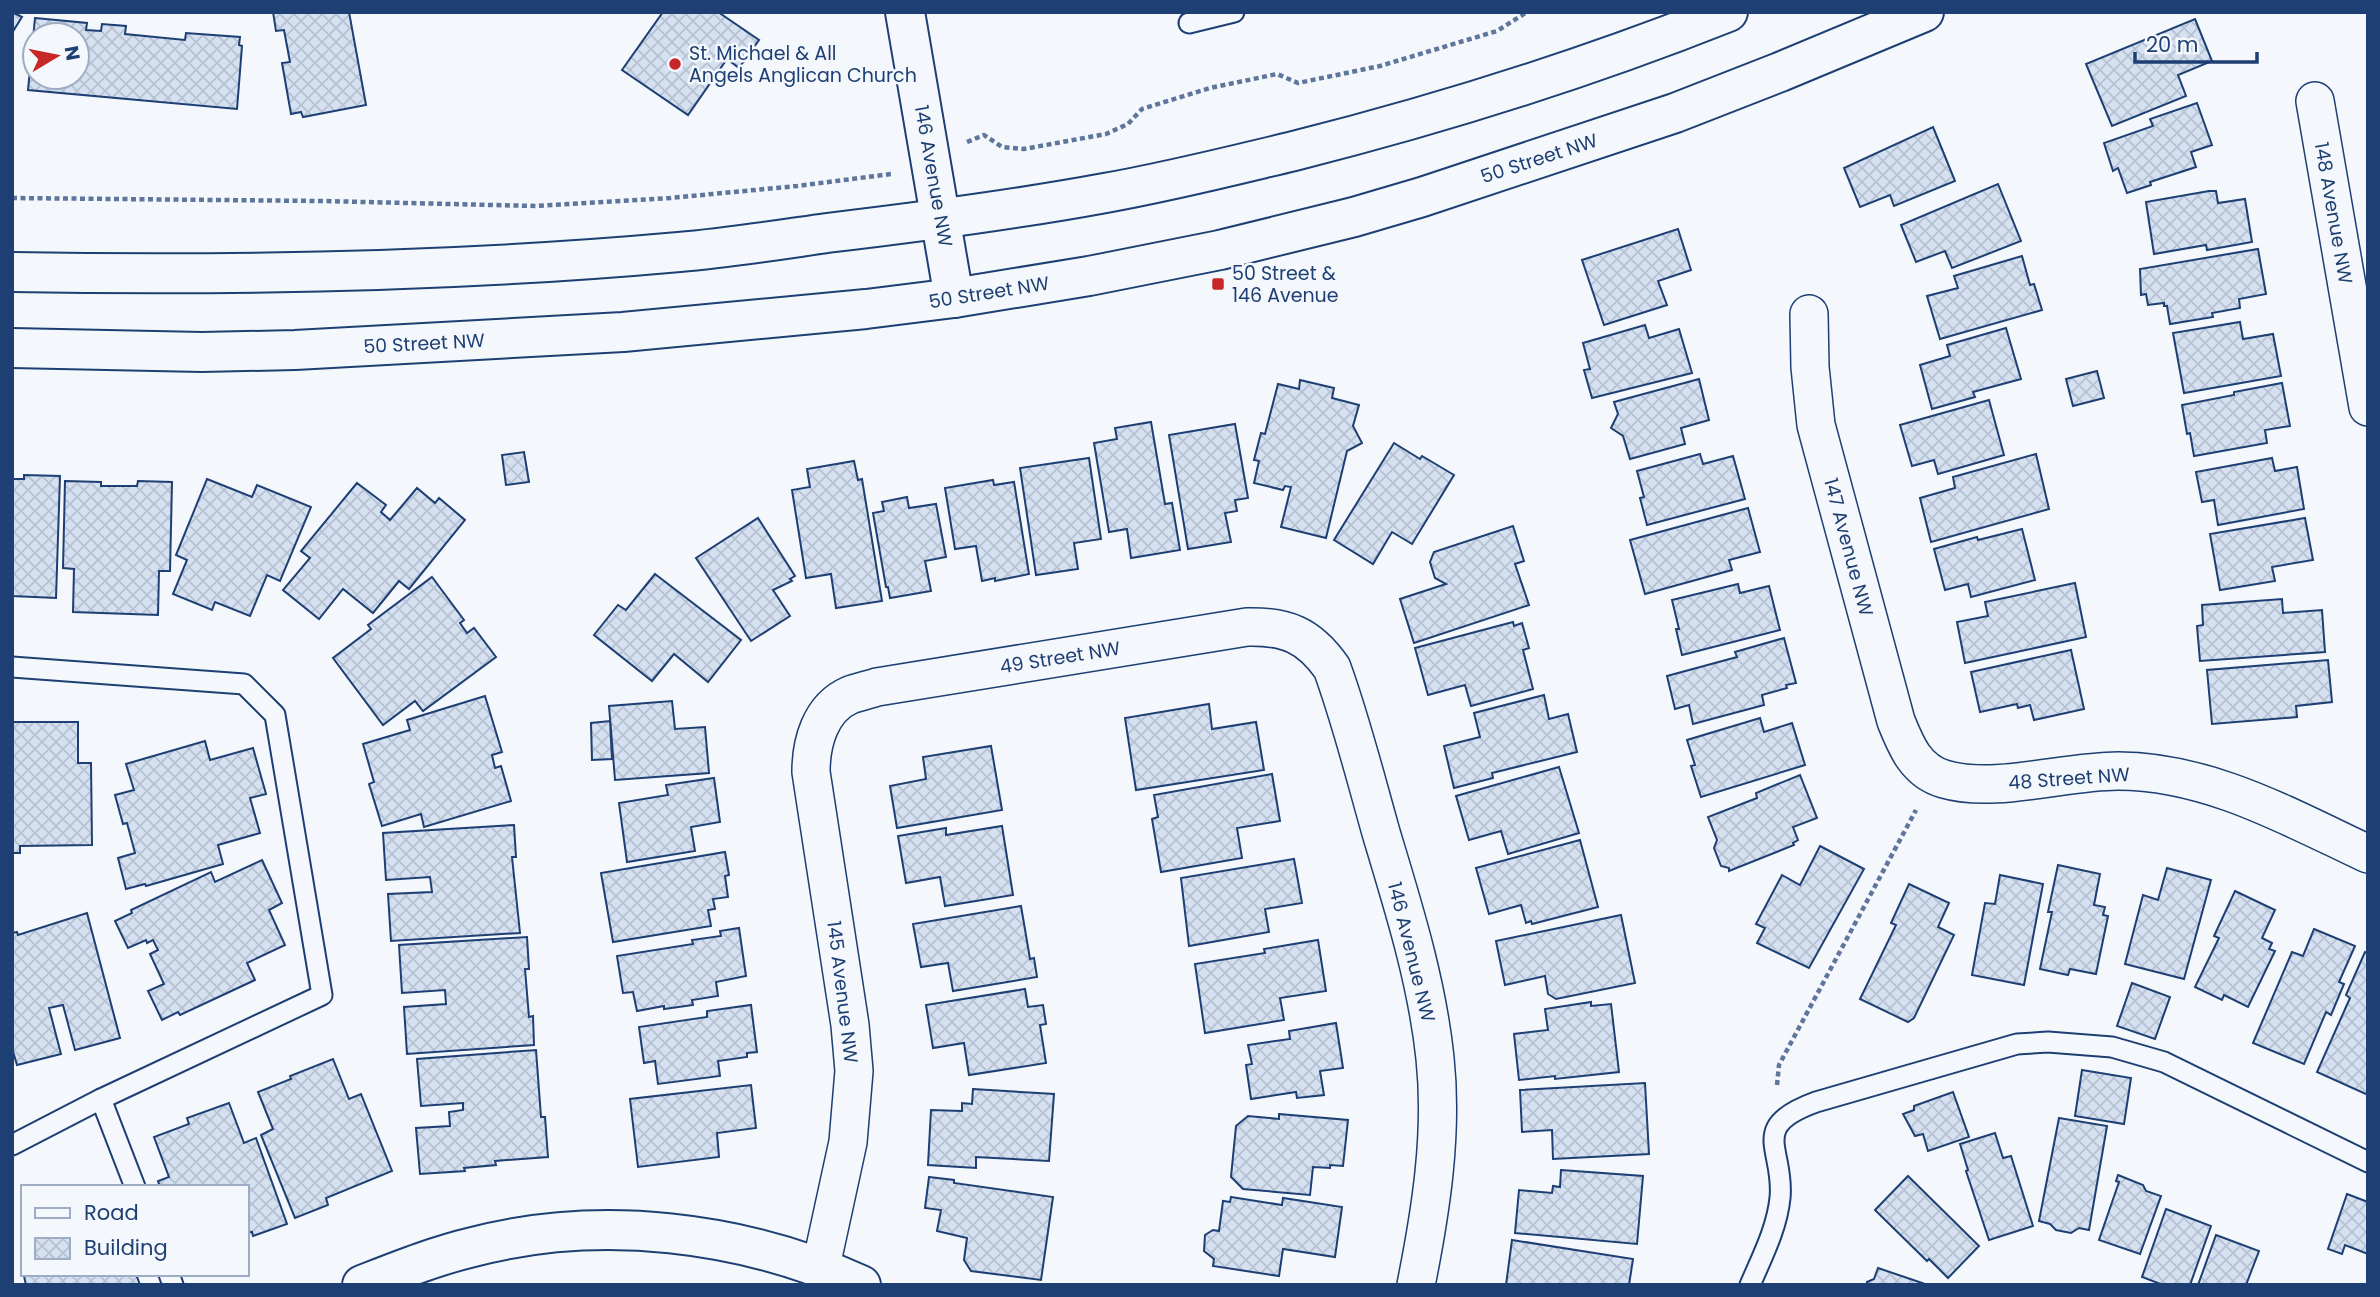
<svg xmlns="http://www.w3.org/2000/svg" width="2380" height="1297" font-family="Poppins,sans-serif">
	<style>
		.building { fill: url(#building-cross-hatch); stroke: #1d3f73; stroke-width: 2; fill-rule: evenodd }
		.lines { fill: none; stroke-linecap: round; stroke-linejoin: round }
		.lane-casing { stroke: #1d3f73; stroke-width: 23 }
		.street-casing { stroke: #1d3f73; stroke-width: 40 }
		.secondary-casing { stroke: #1d3f73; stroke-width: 42 }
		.path { stroke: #5e769c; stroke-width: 4.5; stroke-dasharray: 5 3.5; stroke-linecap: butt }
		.lane { stroke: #f4f7fb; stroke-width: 19 }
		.street { stroke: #f4f7fb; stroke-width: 37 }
		.secondary { stroke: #f4f7fb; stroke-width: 38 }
		.poi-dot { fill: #c62828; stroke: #f4f7fb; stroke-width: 2.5 }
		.labels { text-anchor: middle; stroke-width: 5; stroke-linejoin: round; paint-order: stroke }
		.poi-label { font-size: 19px; fill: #1d3f73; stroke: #f4f7fb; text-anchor: start }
		.street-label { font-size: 19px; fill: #1d3f73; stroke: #f4f7fb }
	</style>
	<defs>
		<pattern id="building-cross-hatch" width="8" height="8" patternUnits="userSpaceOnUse" patternTransform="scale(1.75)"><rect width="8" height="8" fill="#d5e0f0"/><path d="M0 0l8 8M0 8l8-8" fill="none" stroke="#b6c1d1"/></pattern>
	</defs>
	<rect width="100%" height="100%" fill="#f4f7fb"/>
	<!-- building -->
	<g class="building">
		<polygon points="12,12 22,17 12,33"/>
		<polygon points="273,12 349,12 366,105 303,117 301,112 291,114 282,63 290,62 284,30 276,31"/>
		<polygon points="663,12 718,12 759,40 739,68 727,59 688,115 622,70"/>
		<path d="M35,18L87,23L86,30L101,31L102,24L126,26L125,34L185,40L186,33L240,37L239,45L242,46L237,109L28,90ZM35,35H77V77H35Z"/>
		<polygon points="2195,19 2212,61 2178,75 2186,96 2112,126 2086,64"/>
		<polygon points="2197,103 2212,145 2191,152 2196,167 2150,182 2151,185 2127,193 2118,168 2113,171 2104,143 2153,126 2150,119"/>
		<polygon points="1933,127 1955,181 1894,206 1890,195 1860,207 1844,168"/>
		<polygon points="1998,184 2021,241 1952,268 1945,251 1916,262 1901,225"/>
		<polygon points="2209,191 2216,191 2218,203 2245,199 2252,242 2207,250 2206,245 2154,254 2146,202"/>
		<polygon points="1678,229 1691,270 1658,281 1667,305 1604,325 1582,260"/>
		<polygon points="2258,249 2266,294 2239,299 2240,308 2212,313 2213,317 2170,324 2167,306 2164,306 2164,303 2148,305 2146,294 2141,295 2140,269"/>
		<polygon points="2022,256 2030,285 2034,284 2042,310 1940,339 1927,296 1958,288 1954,276"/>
		<polygon points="2240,322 2243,339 2273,334 2281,376 2184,393 2173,333"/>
		<polygon points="1645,325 1649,338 1679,329 1692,373 1592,398 1584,370 1590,369 1583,343"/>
		<polygon points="2006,328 2021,379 1973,392 1975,397 1932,409 1920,365 1950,356 1947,345"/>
		<polygon points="2097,371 2104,398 2073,406 2066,379"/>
		<polygon points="1699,379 1709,420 1681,428 1685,444 1630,459 1623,436 1611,428 1618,414 1614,402"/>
		<polygon points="1300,380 1334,388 1332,398 1359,405 1353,426 1362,443 1347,451 1326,538 1281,527 1291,487 1285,486 1283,490 1254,483 1259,461 1254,460 1261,433 1265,434 1278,384 1299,389"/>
		<polygon points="2282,383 2290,426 2265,430 2267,443 2194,456 2190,433 2187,434 2182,405 2234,395 2234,392"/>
		<polygon points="1989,400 2004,455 1938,474 1934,460 1912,466 1900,425"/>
		<polygon points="1151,422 1165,504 1172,503 1180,550 1131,558 1127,529 1109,532 1094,443 1117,439 1115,428"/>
		<polygon points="1235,424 1248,498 1235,500 1237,511 1225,513 1231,542 1188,549 1169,435"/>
		<polygon points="1394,443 1420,459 1422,456 1454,475 1412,544 1392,532 1373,564 1334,540"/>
		<polygon points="524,452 529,482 506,485 502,455"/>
		<polygon points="1700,454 1703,464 1733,456 1745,499 1647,525 1640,498 1644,497 1637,471"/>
		<polygon points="2036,454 2049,509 1931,542 1920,498 1955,488 1953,477"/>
		<polygon points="1089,458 1101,539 1074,543 1078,569 1036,575 1020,468"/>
		<polygon points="2272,458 2275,471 2297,467 2304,509 2218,525 2214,500 2202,502 2196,472"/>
		<polygon points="854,461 858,480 862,479 882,601 836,608 831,574 806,578 792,490 810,487 807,469"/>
		<polygon points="24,475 60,476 56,598 12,596 12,479 24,479"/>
		<polygon points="207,479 252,497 257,485 311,507 280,581 267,575 250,616 215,602 212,610 173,594 187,560 176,555"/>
		<polygon points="993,480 994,485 1014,482 1029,574 995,581 995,578 982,581 976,546 955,549 945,488"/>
		<polygon points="65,481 101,482 101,486 137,486 138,481 172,482 170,571 159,571 158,615 73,612 74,569 63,568"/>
		<polygon points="357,483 386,505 381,512 390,520 417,488 435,503 439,498 465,520 409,589 399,581 373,613 343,589 319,619 283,590 310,558 301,551"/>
		<polygon points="907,497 909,508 936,504 946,557 925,561 931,591 890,598 888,587 886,587 873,513 884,511 882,502"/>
		<polygon points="1748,508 1760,552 1729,560 1732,570 1645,594 1630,540"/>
		<polygon points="758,518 795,576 790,579 792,581 773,590 790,616 751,641 696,558"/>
		<polygon points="2305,518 2313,560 2272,567 2275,581 2220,590 2210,534"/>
		<polygon points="1513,526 1524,561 1515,564 1529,605 1414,643 1400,599 1446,584 1435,578 1430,562 1434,552"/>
		<polygon points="2022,529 2035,580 1971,597 1968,584 1945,590 1934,549 1977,537 1978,540"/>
		<polygon points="655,574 741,640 708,682 674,654 652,681 594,635 618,605 626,610"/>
		<polygon points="432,577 464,620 460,623 467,633 474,628 496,657 423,711 415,701 383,725 333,658 371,629 368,625"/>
		<polygon points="2075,583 2086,637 1965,663 1957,622 1988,616 1985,602"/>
		<polygon points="1738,584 1740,593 1769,586 1780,630 1682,655 1676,629 1679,629 1672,600"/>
		<polygon points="2282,599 2283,613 2322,610 2325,652 2200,661 2197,626 2203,625 2202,605"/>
		<polygon points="1513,622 1514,626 1522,623 1529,648 1523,650 1533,689 1471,706 1465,685 1428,695 1415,648"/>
		<polygon points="1784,638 1796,683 1786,685 1787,688 1762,695 1764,705 1693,724 1689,705 1675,709 1667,676 1737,657 1735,652"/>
		<polygon points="2071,650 2084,709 2034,720 2030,705 2018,708 2017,704 1980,712 1971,672"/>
		<polygon points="2328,660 2332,702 2296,706 2297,717 2212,724 2207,670"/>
		<polygon points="1544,695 1549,719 1568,714 1577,752 1492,773 1493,778 1454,788 1444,746 1480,737 1474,713"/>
		<polygon points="485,696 502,752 492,755 495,768 501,766 511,801 424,827 421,814 382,826 369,784 374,782 363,744 410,730 407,720"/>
		<polygon points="672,701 675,729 705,727 709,773 615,780 609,706"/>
		<polygon points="1209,704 1212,729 1256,722 1264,770 1136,790 1125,718"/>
		<polygon points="1760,718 1764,732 1792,723 1805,765 1701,797 1691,766 1695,765 1687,740"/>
		<polygon points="610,721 612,759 592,760 591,723"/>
		<polygon points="12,722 78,722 78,763 91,763 92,845 20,846 20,853 12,853"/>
		<polygon points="205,741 210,760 253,748 266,794 250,798 260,833 218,845 223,864 146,886 145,884 126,889 118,858 135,853 127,823 123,824 115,795 134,790 126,764"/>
		<polygon points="991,746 1002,810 897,828 890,786 926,779 923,757"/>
		<polygon points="1559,767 1579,833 1508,854 1501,831 1469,840 1456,796"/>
		<polygon points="1272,774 1280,821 1237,828 1242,858 1161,872 1152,819 1158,817 1154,795"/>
		<polygon points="1800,775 1817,818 1793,827 1798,840 1793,843 1794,845 1729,871 1729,868 1721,866 1714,848 1717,840 1708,817 1757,798 1756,793"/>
		<polygon points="714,778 720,822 691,827 695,851 627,862 619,803 668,795 666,785"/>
		<polygon points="514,825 516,857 512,857 520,933 391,941 388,894 432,892 430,877 386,880 383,833"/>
		<polygon points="1002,826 1013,895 945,906 940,877 906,883 898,836 946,828 946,835"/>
		<polygon points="1580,840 1598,907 1532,924 1531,921 1526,923 1521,905 1489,914 1476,868"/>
		<polygon points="1820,846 1864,869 1809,968 1757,943 1765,928 1756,924 1782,875 1800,885"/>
		<polygon points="725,852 729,875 725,876 728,897 713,899 715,909 708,910 711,926 613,942 601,873"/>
		<polygon points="1294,859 1302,903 1265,909 1269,932 1189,946 1181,878"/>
		<polygon points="262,860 282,903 269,910 285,945 247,963 255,980 180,1015 178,1012 162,1020 148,991 164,984 150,954 158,950 153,940 147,943 146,940 128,948 115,921 132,913 131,910 211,872 215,882"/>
		<polygon points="2058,865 2100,874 2094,905 2105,907 2103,915 2108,916 2096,974 2070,969 2068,975 2040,969 2052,912 2048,912"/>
		<polygon points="2167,868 2211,880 2184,979 2125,964 2143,895 2158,900"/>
		<polygon points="2000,875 2043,884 2024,985 1972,975 1985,903 1995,904"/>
		<polygon points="1909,884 1949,903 1938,927 1954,935 1914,1018 1908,1022 1860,999 1896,925 1891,923"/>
		<polygon points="2235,891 2275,910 2262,938 2272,943 2269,949 2275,951 2248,1007 2224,995 2222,1000 2195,987 2219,938 2214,936"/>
		<polygon points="1021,906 1030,959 1034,958 1037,977 953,991 948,963 921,967 913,924"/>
		<polygon points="87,913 120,1038 75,1050 63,1005 49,1008 61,1054 17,1065 12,1048 12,933 17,932 18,935"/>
		<polygon points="1621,915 1635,983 1556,999 1548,994 1545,976 1505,985 1496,941"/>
		<polygon points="739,928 746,976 716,982 718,996 692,1000 693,1005 664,1009 664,1006 637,1011 633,992 623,993 617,956 693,944 692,940 721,936 720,931"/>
		<polygon points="2314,929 2355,946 2339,982 2344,984 2331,1015 2326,1012 2304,1064 2253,1043 2292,952 2303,956"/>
		<polygon points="527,937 529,969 525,969 529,1017 533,1016 534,1045 407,1054 404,1007 446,1004 445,990 402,993 399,945"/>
		<polygon points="1318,940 1326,991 1280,998 1284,1020 1205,1033 1195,964 1265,953 1264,949"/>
		<polygon points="2365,952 2368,954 2368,1095 2317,1072 2350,998 2346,995"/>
		<polygon points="2132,983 2170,997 2155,1039 2117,1026"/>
		<polygon points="1025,989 1028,1007 1043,1005 1046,1024 1040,1025 1046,1063 969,1075 964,1043 933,1048 926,1005"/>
		<polygon points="1591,1002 1591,1006 1611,1004 1619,1072 1555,1079 1555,1076 1519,1080 1514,1034 1548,1030 1545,1009"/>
		<polygon points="751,1005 757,1052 747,1053 747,1057 718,1061 720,1076 658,1084 655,1061 644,1063 639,1027 707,1017 707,1011"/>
		<polygon points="1336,1023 1343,1068 1320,1071 1324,1095 1297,1098 1296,1092 1251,1099 1246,1065 1252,1064 1248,1045 1290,1039 1289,1031"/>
		<polygon points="536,1050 541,1117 545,1117 548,1157 495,1161 496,1165 464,1168 465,1171 420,1174 416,1128 450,1126 449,1112 463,1110 463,1103 421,1106 417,1059"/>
		<polygon points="333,1059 349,1099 361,1094 392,1171 326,1198 328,1205 295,1218 261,1135 273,1129 258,1092 291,1079 290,1076"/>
		<polygon points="2082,1070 2131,1078 2124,1124 2075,1116"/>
		<polygon points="1645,1083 1649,1154 1553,1159 1552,1130 1522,1132 1520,1090"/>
		<polygon points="751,1085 756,1128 717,1133 719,1157 638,1167 630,1099"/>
		<polygon points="973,1089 1054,1094 1049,1161 976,1157 976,1168 928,1165 931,1110 962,1111 962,1103 972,1104"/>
		<polygon points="1953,1092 1969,1137 1928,1151 1923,1134 1915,1136 1903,1114 1914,1110 1914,1106"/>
		<polygon points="229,1103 244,1143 256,1138 287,1224 253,1236 252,1232 247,1233 247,1187 160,1187 158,1181 169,1177 154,1137 189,1124 187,1118"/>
		<polygon points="1279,1114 1348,1120 1343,1166 1330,1165 1330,1168 1313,1167 1310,1195 1243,1189 1231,1177 1236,1126 1248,1116 1279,1119"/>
		<polygon points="2059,1118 2107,1126 2089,1230 2079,1228 2071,1233 2056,1230 2050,1224 2039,1221"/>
		<polygon points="1995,1133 2003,1158 2011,1156 2033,1226 1989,1240 1966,1171 1968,1170 1960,1144"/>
		<polygon points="1561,1170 1643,1176 1637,1244 1515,1233 1519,1190 1552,1193 1553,1186 1560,1187"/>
		<polygon points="2118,1175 2143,1185 2146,1191 2161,1196 2140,1254 2099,1240 2119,1182 2116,1181"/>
		<polygon points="1908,1176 1979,1246 1948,1278 1929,1259 1927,1261 1875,1210"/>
		<polygon points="929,1177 954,1180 954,1183 1053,1197 1041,1280 971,1271 964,1260 967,1238 937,1231 941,1210 925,1208"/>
		<polygon points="2347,1194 2368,1202 2368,1254 2345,1245 2342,1254 2328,1249"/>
		<polygon points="1231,1197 1282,1205 1283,1198 1342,1207 1335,1257 1283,1249 1279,1276 1213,1266 1214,1259 1204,1251 1205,1235 1213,1230 1219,1231 1223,1201 1230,1202"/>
		<polygon points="2166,1209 2211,1226 2190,1285 2163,1285 2142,1277"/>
		<polygon points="2216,1235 2259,1251 2246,1285 2198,1285"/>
		<polygon points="1512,1240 1633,1259 1629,1285 1506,1285"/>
		<polygon points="1878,1268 1928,1285 1867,1285 1867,1282 1874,1279"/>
		<polygon points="30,1274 136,1274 140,1285 26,1285 24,1276"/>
	</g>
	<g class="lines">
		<!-- lane casing -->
		<g class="lane-casing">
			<g id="lane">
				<polyline points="1189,23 1234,12"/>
				<polyline points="12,667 244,684 275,715 322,995 101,1099 12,1145"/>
				<polyline points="101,1099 135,1187"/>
				<polyline points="169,1274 173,1285"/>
				<path d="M1750,1285C1762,1257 1777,1228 1780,1198C1785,1149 1747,1127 1816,1102L2017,1044L2048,1042L2112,1047L2164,1062L2368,1162"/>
			</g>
		</g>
		<!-- street casing -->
		<g class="street-casing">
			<g id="street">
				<polyline points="2315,101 2368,407"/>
				<path d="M1809,314L1810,367L1816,425L1896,721C1906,746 1916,771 1944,779C1994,794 2064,771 2118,771C2208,771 2289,817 2368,854"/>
				<path d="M821,1266L848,1142L854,1071L850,1025L811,772C811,743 820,708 850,695C858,692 868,690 877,687L1247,627C1286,626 1309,635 1332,668C1352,723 1366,780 1382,836C1404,909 1427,982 1435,1058C1443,1134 1431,1210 1416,1285"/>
			</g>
		</g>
		<!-- secondary casing -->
		<g class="secondary-casing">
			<g id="secondary">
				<polyline points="905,12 954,298"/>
				<path d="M12,272C234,276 457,272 679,252C728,248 778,240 827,233C920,222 1013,210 1105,193C1168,182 1231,166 1294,151C1441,114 1587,68 1728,12"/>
				<polyline points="12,348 202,352 295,350 623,332 866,309 954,298 1089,276 1220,250 1354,217 1422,197 1675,113 1780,72 1924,12"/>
				<path d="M362,1285C398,1271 435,1256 473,1247C600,1214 743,1231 861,1285"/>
			</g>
		</g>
		<!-- path -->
		<g class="path">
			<polyline points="967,142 984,135 1002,147 1024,149 1106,134 1128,124 1142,109 1210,88 1277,74 1298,83 1380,66 1497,31 1527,12"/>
			<polyline points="12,198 322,201 536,206 670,198 797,186 891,174"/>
			<polyline points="1777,1085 1779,1065 1916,810"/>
		</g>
		<!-- lane -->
		<use href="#lane" class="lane"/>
		<!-- street -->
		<use href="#street" class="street"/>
		<!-- secondary -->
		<use href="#secondary" class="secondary"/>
	</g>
	<!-- markers -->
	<g class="poi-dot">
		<circle cx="675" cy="64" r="7"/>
		<rect x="1211" y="277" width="14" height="14" rx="3.5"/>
	</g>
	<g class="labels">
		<!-- poi labels -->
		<g class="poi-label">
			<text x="689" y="60">St. Michael &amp; All<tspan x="689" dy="22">Angels Anglican Church</tspan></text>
			<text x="1232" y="280">50 Street &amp;<tspan x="1232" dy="22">146 Avenue</tspan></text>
		</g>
		<!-- street labels -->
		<g class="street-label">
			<text transform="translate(1539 158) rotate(-18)" y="7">50 Street NW</text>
			<text transform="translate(934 176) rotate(80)" y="7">146 Avenue NW</text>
			<text transform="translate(2334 213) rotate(80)" y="7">148 Avenue NW</text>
			<text transform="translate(989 292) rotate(-9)" y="7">50 Street NW</text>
			<text transform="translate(424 343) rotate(-3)" y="7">50 Street NW</text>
			<text transform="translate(1849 547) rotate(75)" y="7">147 Avenue NW</text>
			<text transform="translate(1060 657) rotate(-9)" y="7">49 Street NW</text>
			<text transform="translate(2069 778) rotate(-4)" y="7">48 Street NW</text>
			<text transform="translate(1412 952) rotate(76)" y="7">146 Avenue NW</text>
			<text transform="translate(843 992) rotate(83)" y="7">145 Avenue NW</text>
		</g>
	</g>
	<!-- border -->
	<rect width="2380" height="1297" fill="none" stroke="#1d3f73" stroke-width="28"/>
	<!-- legend -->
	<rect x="21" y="1185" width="228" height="91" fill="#f4f7fb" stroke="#9eadc5" stroke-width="2"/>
	<rect x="35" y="1208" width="35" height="10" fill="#f4f7fb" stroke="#9eadc5" stroke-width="2"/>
	<text x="84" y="1220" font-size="21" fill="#1d3f73">Road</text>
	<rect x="35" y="1238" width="35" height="21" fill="url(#building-cross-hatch)" stroke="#9eadc5" stroke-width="2"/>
	<text x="84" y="1255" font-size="21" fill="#1d3f73">Building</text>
	<!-- north arrow -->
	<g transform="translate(56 56) rotate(80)"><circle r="33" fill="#f4f7fb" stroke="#9eadc5" stroke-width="2"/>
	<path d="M0-5L12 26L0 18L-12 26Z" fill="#c62828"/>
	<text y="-10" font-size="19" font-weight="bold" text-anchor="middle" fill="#1d3f73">N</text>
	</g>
	<!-- scale -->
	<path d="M2135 52v10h122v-10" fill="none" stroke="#1d3f73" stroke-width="3.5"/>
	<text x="2146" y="52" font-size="21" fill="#1d3f73" stroke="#f4f7fb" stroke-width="5" paint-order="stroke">20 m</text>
</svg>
